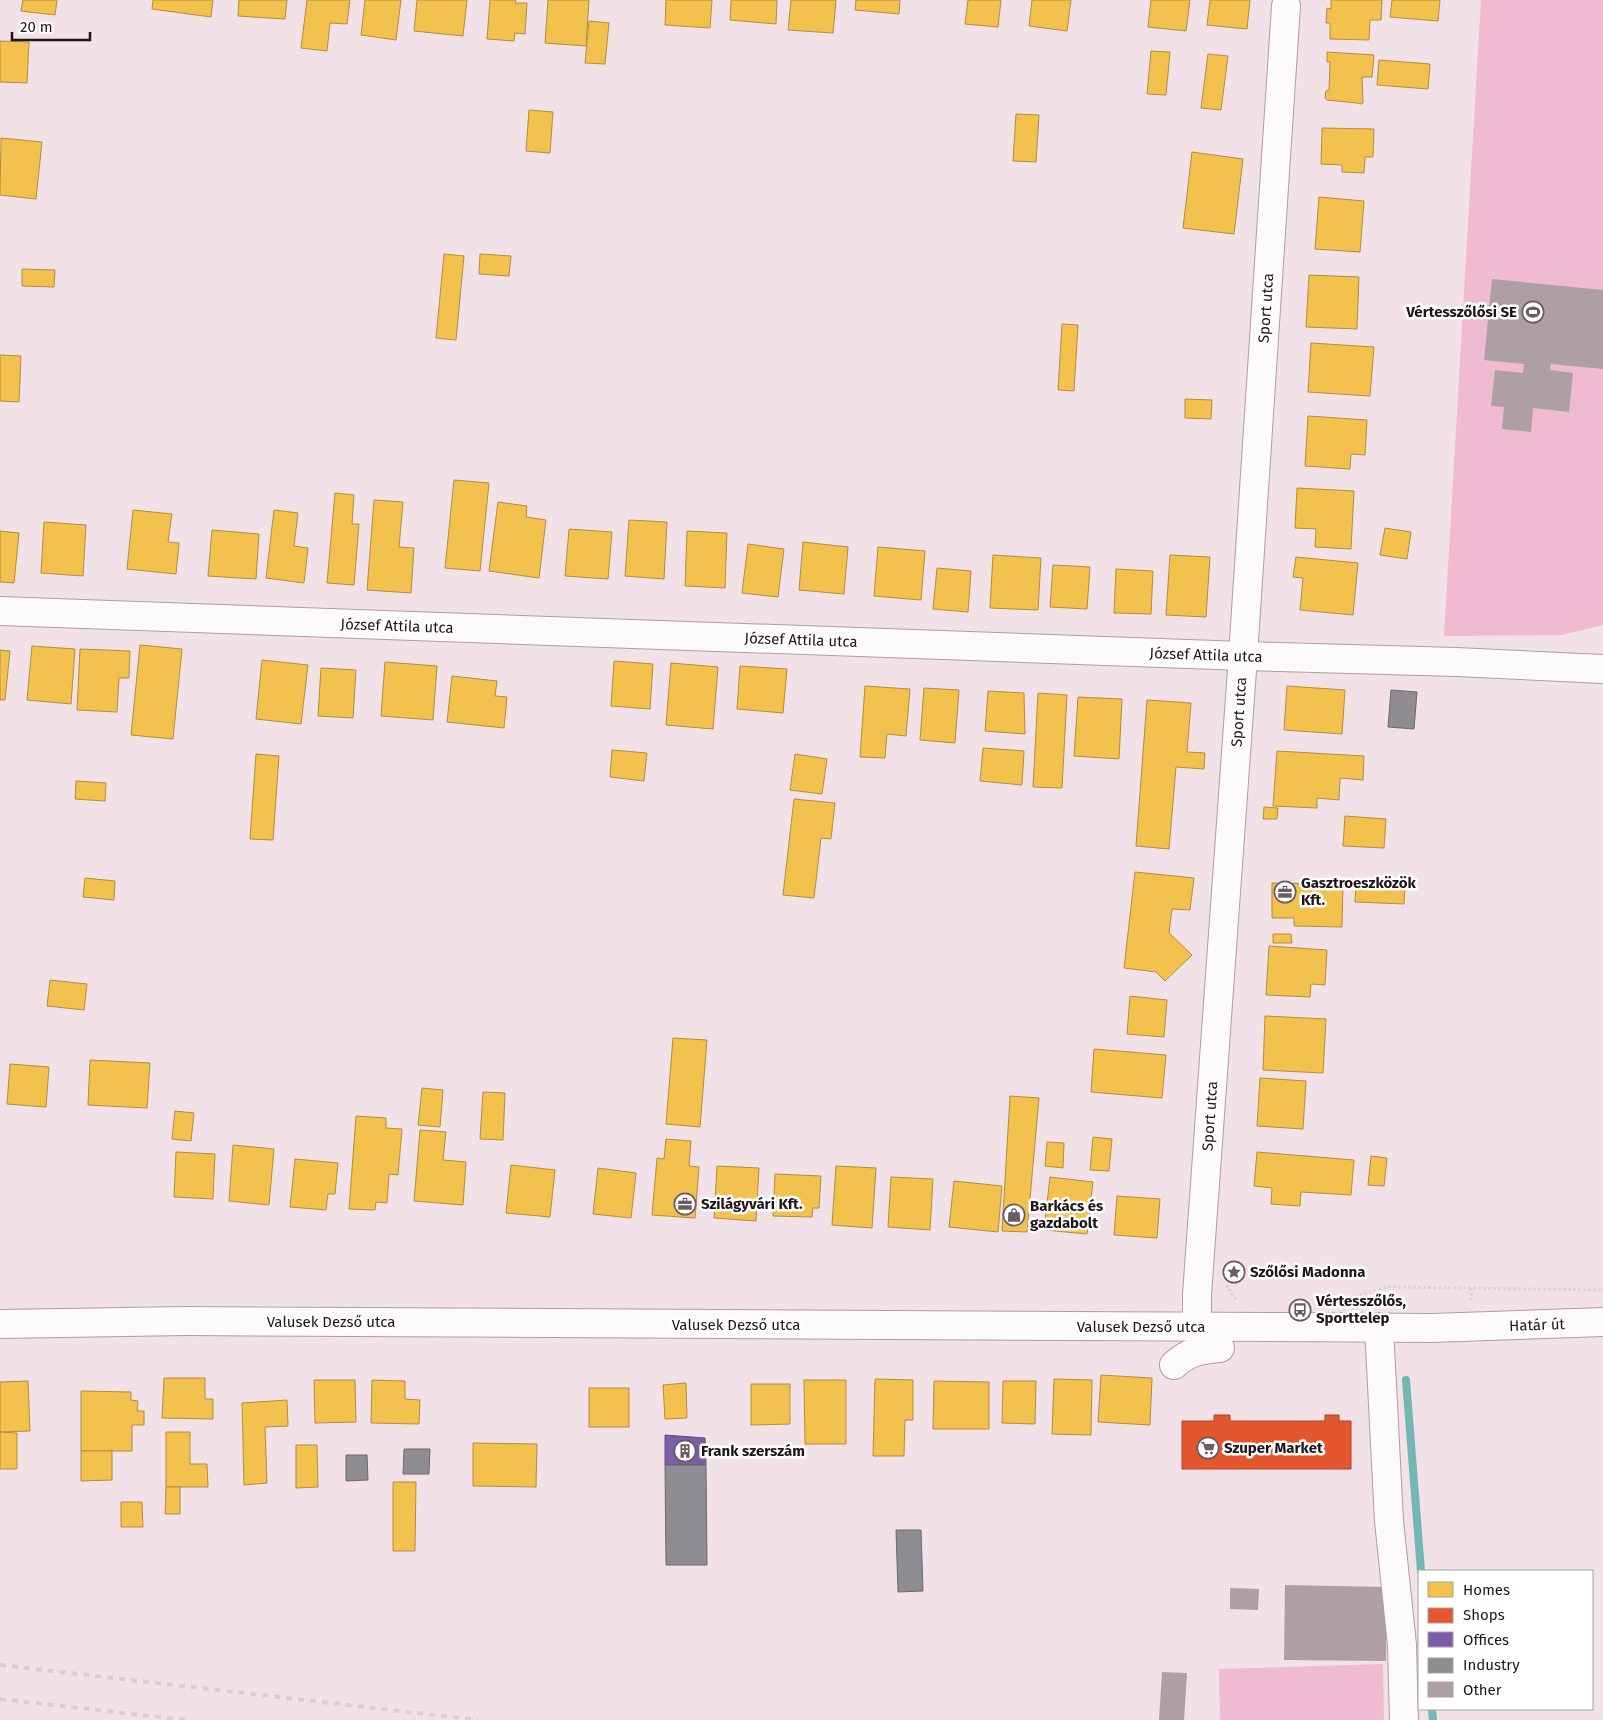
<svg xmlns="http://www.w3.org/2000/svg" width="1603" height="1720" font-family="'Fira Sans',sans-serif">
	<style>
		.green { fill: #f0bad1 }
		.homes { fill: #f2c14e; stroke: #b38d3e }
		.shops { fill: #e4572e; stroke: #a94328 }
		.offices { fill: #7b5ea7; stroke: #60487c }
		.industry { fill: #8d8d92; stroke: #6c696e }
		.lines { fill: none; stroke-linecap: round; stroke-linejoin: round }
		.stream { stroke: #73b6b3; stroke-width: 8 }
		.building { fill: #ad9fa4 }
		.minor-casing { stroke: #ad9ea4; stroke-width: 30 }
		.major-casing { stroke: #ad9ea4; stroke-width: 30 }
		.path { stroke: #dad4d7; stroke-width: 3; stroke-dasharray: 2.5 2.5; stroke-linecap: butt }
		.minor { stroke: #fdfafc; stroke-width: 28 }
		.major { stroke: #fdfafc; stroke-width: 28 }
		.rail { stroke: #d7d1d4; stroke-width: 4; stroke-dasharray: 6 6; stroke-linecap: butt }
		.labels { text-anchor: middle; stroke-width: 5; stroke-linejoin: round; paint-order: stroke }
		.street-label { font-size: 15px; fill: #201419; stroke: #fff }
		.poi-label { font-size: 15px; font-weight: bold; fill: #201419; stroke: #fff; text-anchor: start }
	</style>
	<rect width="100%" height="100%" fill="#f3e1e8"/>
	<!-- green -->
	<g class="green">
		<polygon points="1481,0 1603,0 1603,625 1562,635 1444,636"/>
		<polygon points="1383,1664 1384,1720 1220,1720 1219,1669"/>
	</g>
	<!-- homes -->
	<g class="homes">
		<polygon points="23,0 57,0 55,15 21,11"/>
		<polygon points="153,0 213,0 211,17 152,9"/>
		<polygon points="239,0 287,0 285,19 238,16"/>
		<polygon points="307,0 350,0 347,24 330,23 327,51 301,48"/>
		<polygon points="365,0 401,0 396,40 361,35"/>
		<polygon points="417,0 467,0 463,36 414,31"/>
		<polygon points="490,0 516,0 515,3 527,3 525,34 515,33 514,41 487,39"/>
		<polygon points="548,0 589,0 586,46 545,43"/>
		<polygon points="666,0 712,0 710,28 665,25"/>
		<polygon points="731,0 777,0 776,24 730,20"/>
		<polygon points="791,0 836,0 833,33 788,30"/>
		<polygon points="856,0 900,0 899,14 855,10"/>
		<polygon points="968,0 1001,0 998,27 965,24"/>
		<polygon points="1032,0 1071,0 1067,31 1029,26"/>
		<polygon points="1151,0 1190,0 1186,31 1148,27"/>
		<polygon points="1210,0 1250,0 1247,29 1207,25"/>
		<polygon points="1331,0 1382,0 1381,20 1370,20 1369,40 1330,39 1330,23 1326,23 1327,8 1331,9"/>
		<polygon points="1392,0 1440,0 1438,21 1390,17"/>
		<polygon points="589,21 609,23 605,64 585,63"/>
		<polygon points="0,41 29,42 27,83 0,82"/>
		<polygon points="1151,51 1170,52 1166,95 1147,94"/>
		<polygon points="1327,52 1374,55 1372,77 1362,77 1363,103 1361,104 1357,103 1327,100 1325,98 1326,91 1329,90 1330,62 1327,62"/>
		<polygon points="1208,54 1228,56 1221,110 1201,108"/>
		<polygon points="1379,60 1430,64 1428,89 1377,85"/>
		<polygon points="529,110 553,112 550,153 526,151"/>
		<polygon points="1016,114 1039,115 1036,162 1013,161"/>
		<polygon points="1322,128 1374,129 1373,157 1365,157 1364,173 1342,172 1342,165 1321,164"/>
		<polygon points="1,138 42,142 36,199 0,195"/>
		<polygon points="1192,152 1243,159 1234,234 1183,228"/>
		<polygon points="1319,197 1364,201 1360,252 1315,249"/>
		<polygon points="444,254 464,256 456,340 436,338"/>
		<polygon points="480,254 511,256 509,276 479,274"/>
		<polygon points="22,269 55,270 54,287 22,286"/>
		<polygon points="1309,275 1359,277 1357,329 1306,327"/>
		<polygon points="1062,324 1078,325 1074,391 1058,390"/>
		<polygon points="1311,343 1374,347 1370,396 1308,392"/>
		<polygon points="0,355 21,356 19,402 0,401"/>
		<polygon points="1185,399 1212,400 1211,419 1185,418"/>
		<polygon points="1308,416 1367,420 1365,455 1351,454 1350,469 1305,466"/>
		<polygon points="454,480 489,483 480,571 445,568"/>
		<polygon points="1297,488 1354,491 1351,549 1315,547 1316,529 1295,528"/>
		<polygon points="335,493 354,495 352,524 359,524 354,585 327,583"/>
		<polygon points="374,500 403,502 399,547 414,548 411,593 367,590"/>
		<polygon points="498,502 527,506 526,517 546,520 539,578 489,571"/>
		<polygon points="133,510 172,514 168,542 179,543 176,574 127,569"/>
		<polygon points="274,510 298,513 294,546 308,548 304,583 266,578"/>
		<polygon points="629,520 667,522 664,579 625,576"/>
		<polygon points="44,522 86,525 83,576 41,573"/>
		<polygon points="1385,528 1411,532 1407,559 1380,555"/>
		<polygon points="569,529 612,532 608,579 565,576"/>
		<polygon points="212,530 259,534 256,579 208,576"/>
		<polygon points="0,531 19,533 14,583 0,582"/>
		<polygon points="687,531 727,533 725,588 685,586"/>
		<polygon points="803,542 848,547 844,594 799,590"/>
		<polygon points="748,544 784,549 778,597 742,593"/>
		<polygon points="878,547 925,551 921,600 874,596"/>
		<polygon points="993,555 1041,558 1038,610 990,608"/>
		<polygon points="1170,555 1210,557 1206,617 1166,615"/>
		<polygon points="1296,557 1358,563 1353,615 1300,610 1303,578 1293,577"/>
		<polygon points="1053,565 1090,567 1087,609 1050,607"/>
		<polygon points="937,568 971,571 968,612 933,609"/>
		<polygon points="1116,569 1153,571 1151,614 1114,613"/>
		<polygon points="140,645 182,649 173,739 131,735"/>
		<polygon points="32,646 75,649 71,704 27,700"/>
		<polygon points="80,649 130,651 129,678 119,678 117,712 77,710"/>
		<polygon points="0,650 10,651 5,700 0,700"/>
		<polygon points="262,660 308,665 301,724 256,719"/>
		<polygon points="614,661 653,664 650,709 611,706"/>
		<polygon points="385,662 437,666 433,720 381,716"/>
		<polygon points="671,663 718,667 713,729 666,725"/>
		<polygon points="740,666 787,669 783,713 737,709"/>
		<polygon points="321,668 356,670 353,718 318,716"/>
		<polygon points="452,676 497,681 495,696 507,697 504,728 447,722"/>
		<polygon points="865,686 910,689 906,736 887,734 885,758 860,757"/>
		<polygon points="1287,686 1345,690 1342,734 1284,730"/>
		<polygon points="924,688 959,690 955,743 920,740"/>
		<polygon points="988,691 1024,693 1025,734 985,731"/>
		<polygon points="1038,693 1067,695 1062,788 1033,787"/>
		<polygon points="1078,697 1122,699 1119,759 1074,756"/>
		<polygon points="1147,700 1191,703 1187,752 1205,753 1204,769 1176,767 1169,849 1136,846"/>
		<polygon points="983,748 1024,751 1022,785 980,781"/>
		<polygon points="612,750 647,753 644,781 610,777"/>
		<polygon points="1277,751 1364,756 1363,780 1340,778 1339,800 1317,798 1317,808 1273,806"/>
		<polygon points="256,754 279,756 273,840 250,839"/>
		<polygon points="795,754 827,759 822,794 790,790"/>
		<polygon points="76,781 106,783 105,801 75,799"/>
		<polygon points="794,799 835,803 831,839 821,838 814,898 783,895"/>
		<polygon points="1264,807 1278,808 1277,819 1263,819"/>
		<polygon points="1345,816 1386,819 1384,848 1343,846"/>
		<polygon points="1135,872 1194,878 1190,910 1172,909 1169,933 1192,955 1165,981 1156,972 1124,968"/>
		<polygon points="85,878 115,881 114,900 83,897"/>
		<polygon points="1272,883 1343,884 1342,927 1294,926 1294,918 1272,918"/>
		<polygon points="1356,885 1405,886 1404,904 1355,902"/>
		<polygon points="1273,934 1291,934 1292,943 1273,943"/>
		<polygon points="1269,946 1327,950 1325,985 1311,984 1310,997 1266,995"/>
		<polygon points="50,980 87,984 84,1010 47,1006"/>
		<polygon points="1130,996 1167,1000 1164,1037 1127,1034"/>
		<polygon points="1265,1016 1326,1019 1323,1073 1263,1070"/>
		<polygon points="673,1038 707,1040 700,1127 666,1124"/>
		<polygon points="1094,1049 1166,1055 1162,1098 1091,1092"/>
		<polygon points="90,1060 150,1063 147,1108 88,1105"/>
		<polygon points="10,1064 49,1067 46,1107 7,1104"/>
		<polygon points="1260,1078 1306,1081 1303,1129 1257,1126"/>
		<polygon points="422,1088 443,1090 440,1127 418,1125"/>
		<polygon points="483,1092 505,1093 503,1140 480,1139"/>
		<polygon points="1010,1096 1039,1098 1027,1232 1002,1231"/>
		<polygon points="175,1111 194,1113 191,1141 172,1139"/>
		<polygon points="356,1116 386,1118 386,1128 402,1129 398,1175 389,1174 387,1203 376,1202 375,1210 349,1209"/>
		<polygon points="420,1130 446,1132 443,1160 466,1162 463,1205 414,1201"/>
		<polygon points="1093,1137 1112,1139 1109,1171 1090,1170"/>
		<polygon points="666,1139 691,1141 689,1166 699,1167 695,1218 652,1215 657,1158 664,1159"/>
		<polygon points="1047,1142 1064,1143 1063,1168 1045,1166"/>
		<polygon points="233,1145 274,1149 269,1205 229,1201"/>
		<polygon points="176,1152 215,1154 213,1199 174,1197"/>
		<polygon points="1257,1152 1354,1160 1351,1195 1301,1192 1300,1206 1271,1204 1272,1188 1254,1186"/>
		<polygon points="1371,1156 1387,1158 1384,1186 1368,1185"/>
		<polygon points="295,1159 338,1163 335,1194 328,1194 326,1210 290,1207"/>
		<polygon points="511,1165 555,1170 550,1217 506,1213"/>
		<polygon points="717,1166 759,1168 756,1221 714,1218"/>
		<polygon points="836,1166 876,1168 872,1228 832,1225"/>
		<polygon points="598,1168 636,1173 631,1218 593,1214"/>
		<polygon points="775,1174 821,1176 819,1208 813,1208 812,1217 773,1216"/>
		<polygon points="891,1177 933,1179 930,1230 888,1227"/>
		<polygon points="1050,1177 1093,1182 1087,1234 1044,1230"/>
		<polygon points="954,1181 1002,1186 998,1232 949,1227"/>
		<polygon points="1117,1196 1160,1199 1157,1238 1114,1235"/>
		<polygon points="1101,1375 1152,1378 1150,1425 1098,1422"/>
		<polygon points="164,1378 205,1378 205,1399 213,1399 213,1419 162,1418"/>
		<polygon points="875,1379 913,1380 913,1420 905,1420 904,1456 873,1456"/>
		<polygon points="1054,1379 1092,1380 1091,1435 1052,1434"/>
		<polygon points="314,1380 355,1380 356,1422 315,1423"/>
		<polygon points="372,1380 405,1381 405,1399 420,1400 419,1424 371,1423"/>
		<polygon points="804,1380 846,1380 846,1444 805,1444"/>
		<polygon points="28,1381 30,1431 0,1432 0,1382"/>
		<polygon points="934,1381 989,1382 989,1429 933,1429"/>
		<polygon points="1003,1381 1036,1381 1035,1424 1002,1423"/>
		<polygon points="686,1383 687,1418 665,1419 663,1385"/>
		<polygon points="751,1384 790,1384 790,1424 751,1425"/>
		<rect x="589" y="1388" width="40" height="39"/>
		<polygon points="81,1391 131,1392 131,1400 138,1401 137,1411 144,1411 144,1425 132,1425 132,1451 81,1451"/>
		<polygon points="287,1400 288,1426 265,1427 267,1483 244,1485 242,1403"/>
		<polygon points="0,1432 17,1433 17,1469 0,1469"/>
		<polygon points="166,1432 190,1432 190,1464 207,1464 208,1487 166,1487"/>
		<polygon points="473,1443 537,1444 536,1487 473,1486"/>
		<polygon points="296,1445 317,1445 318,1487 296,1488"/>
		<polygon points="81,1451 112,1451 112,1480 81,1481"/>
		<polygon points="393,1482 416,1482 415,1551 393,1551"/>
		<polygon points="166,1487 180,1487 180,1514 165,1514"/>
		<polygon points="121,1502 142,1502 143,1527 121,1527"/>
	</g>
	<!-- shops -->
	<polygon class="shops" points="1214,1415 1230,1415 1230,1421 1325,1421 1325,1415 1339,1415 1339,1421 1351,1421 1351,1469 1182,1469 1182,1421 1214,1421"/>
	<!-- offices -->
	<polygon class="offices" points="665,1435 705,1438 706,1465 665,1465"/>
	<!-- industry -->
	<g class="industry">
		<polygon points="1391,690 1417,692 1414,729 1388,727"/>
		<polygon points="404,1449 430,1449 429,1474 403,1474"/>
		<polygon points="346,1455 367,1455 368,1480 346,1481"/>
		<polygon points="665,1465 706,1465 707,1565 666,1565"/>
		<polygon points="896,1530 921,1530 923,1591 898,1592"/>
	</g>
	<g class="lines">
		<!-- stream -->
		<g class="stream">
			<polyline points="1406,1380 1421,1571"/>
			<polyline points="1432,1709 1433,1720"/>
		</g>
	</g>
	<!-- building -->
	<g class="building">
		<polygon points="1492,279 1603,290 1603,369 1551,364 1550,370 1573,373 1569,412 1533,408 1531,432 1502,429 1504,407 1491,406 1495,370 1523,373 1524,364 1484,360"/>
		<polygon points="1285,1585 1387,1587 1386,1661 1284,1660"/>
		<polygon points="1230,1588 1259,1589 1258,1610 1230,1609"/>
		<polygon points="1162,1672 1187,1673 1184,1720 1159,1720"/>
	</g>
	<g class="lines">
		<!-- minor casing -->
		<g class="minor-casing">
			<g id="minor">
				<polyline points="0,611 1243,656 1456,662 1603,669"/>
				<polyline points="1197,1327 1197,1295 1243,656 1286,6"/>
				<polyline points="1379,1327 1389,1521 1402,1645 1404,1720"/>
				<path d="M1174,1365C1189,1351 1200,1350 1220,1348"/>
			</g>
		</g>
		<!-- major casing -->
		<g class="major-casing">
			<polyline id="major" points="0,1324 186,1321 1432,1328 1603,1322"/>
		</g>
		<!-- path -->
		<g class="path">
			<polyline points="1226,1285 1237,1301"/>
			<polyline points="1471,1288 1471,1300"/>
			<polyline points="1345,1299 1388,1287 1603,1290"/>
		</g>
		<!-- minor -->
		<use href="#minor" class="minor"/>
		<!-- major -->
		<use href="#major" class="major"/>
		<!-- rail -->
		<g class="rail">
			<polyline points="0,1665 478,1720"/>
			<polyline points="0,1699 185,1720"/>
		</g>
	</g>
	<!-- icons -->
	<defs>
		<g id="stadium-ring" transform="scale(1.125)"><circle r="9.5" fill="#fff" stroke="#6a5c61" stroke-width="1.5"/><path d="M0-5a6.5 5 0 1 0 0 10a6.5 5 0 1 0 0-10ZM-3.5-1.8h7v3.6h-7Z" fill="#6a5c61"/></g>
		<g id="office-ring" transform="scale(1.125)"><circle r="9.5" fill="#fff" stroke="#6a5c61" stroke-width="1.5"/><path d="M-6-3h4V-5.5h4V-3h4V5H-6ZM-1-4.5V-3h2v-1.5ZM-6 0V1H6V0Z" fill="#6a5c61"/></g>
		<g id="shop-ring" transform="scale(1.125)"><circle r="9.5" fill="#fff" stroke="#6a5c61" stroke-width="1.5"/><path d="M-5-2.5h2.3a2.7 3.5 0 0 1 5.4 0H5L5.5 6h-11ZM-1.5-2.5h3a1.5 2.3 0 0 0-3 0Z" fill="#6a5c61"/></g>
		<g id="sight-ring" transform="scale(1.125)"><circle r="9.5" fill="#fff" stroke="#6a5c61" stroke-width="1.5"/><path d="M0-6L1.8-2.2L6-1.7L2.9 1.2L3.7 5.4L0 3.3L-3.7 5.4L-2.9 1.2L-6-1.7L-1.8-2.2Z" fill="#6a5c61"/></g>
		<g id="bus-ring" transform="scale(1.125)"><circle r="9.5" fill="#fff" stroke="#6a5c61" stroke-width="1.5"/><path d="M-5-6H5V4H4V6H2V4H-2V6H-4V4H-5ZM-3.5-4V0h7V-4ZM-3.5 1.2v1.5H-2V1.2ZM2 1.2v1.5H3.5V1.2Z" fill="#6a5c61"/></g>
		<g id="supermarket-ring" transform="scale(1.125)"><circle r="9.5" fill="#fff" stroke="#6a5c61" stroke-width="1.5"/><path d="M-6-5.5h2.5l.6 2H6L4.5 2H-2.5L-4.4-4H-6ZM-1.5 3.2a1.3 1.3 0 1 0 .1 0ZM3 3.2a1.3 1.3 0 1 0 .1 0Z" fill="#6a5c61"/></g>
		<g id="building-ring" transform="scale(1.125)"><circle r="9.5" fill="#fff" stroke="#6a5c61" stroke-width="1.5"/><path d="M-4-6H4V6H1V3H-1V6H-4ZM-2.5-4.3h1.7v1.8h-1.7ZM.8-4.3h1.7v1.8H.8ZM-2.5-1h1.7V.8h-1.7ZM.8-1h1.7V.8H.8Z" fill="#6a5c61"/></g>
	</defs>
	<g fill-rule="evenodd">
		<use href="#stadium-ring" x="1533" y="312"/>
		<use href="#office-ring" x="1285" y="892"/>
		<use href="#office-ring" x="685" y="1204"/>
		<use href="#shop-ring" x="1014" y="1215"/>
		<use href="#sight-ring" x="1234" y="1272"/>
		<use href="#bus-ring" x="1300" y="1310"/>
		<use href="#supermarket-ring" x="1208" y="1448"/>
		<use href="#building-ring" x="685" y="1451"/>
	</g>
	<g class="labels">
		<!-- street labels -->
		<g class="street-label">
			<text transform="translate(1266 308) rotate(-86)" y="5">Sport utca</text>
			<text transform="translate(397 626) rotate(2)" y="5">József Attila utca</text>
			<text transform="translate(801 640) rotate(2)" y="5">József Attila utca</text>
			<text transform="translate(1206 655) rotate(2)" y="5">József Attila utca</text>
			<text transform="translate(1239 712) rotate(-86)" y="5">Sport utca</text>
			<text transform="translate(1210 1116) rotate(-86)" y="5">Sport utca</text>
			<text x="331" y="1327">Valusek Dezső utca</text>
			<text x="736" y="1330">Valusek Dezső utca</text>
			<text transform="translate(1537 1325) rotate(-2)" y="5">Határ út</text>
			<text x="1141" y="1332">Valusek Dezső utca</text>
		</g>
		<!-- poi labels -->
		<g class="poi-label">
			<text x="1517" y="317" text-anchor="end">Vértesszőlősi SE</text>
			<text x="1301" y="888">Gasztroeszközök<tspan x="1301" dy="17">Kft.</tspan></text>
			<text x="701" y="1209">Szilágyvári Kft.</text>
			<text x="1030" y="1211">Barkács és<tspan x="1030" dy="17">gazdabolt</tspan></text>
			<text x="1250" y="1277">Szőlősi Madonna</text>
			<text x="1316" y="1306">Vértesszőlős,<tspan x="1316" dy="17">Sporttelep</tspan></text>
			<text x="1224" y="1453">Szuper Market</text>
			<text x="701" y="1456">Frank szerszám</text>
		</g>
	</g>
	<!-- legend -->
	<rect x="1418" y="1570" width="175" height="140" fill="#ffffff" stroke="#a6a1a3"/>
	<rect x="1428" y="1582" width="25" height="15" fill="#f2c14e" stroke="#a6a1a3"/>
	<text x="1463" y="1595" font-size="15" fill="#201419">Homes</text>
	<rect x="1428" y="1608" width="25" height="15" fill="#e4572e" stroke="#a6a1a3"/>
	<text x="1463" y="1620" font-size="15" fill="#201419">Shops</text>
	<rect x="1428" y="1632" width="25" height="15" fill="#7b5ea7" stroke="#a6a1a3"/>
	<text x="1463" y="1645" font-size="15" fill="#201419">Offices</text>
	<rect x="1428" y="1658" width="25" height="15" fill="#8d8d92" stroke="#a6a1a3"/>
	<text x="1463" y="1670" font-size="15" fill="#201419">Industry</text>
	<rect x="1428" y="1682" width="25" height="15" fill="#ad9fa4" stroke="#a6a1a3"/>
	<text x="1463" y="1695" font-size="15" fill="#201419">Other</text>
	<!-- scale -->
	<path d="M12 32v8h78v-8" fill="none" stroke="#201419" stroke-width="2.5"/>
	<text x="20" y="32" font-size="15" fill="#201419" stroke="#ffffff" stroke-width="4" paint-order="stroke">20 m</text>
</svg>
